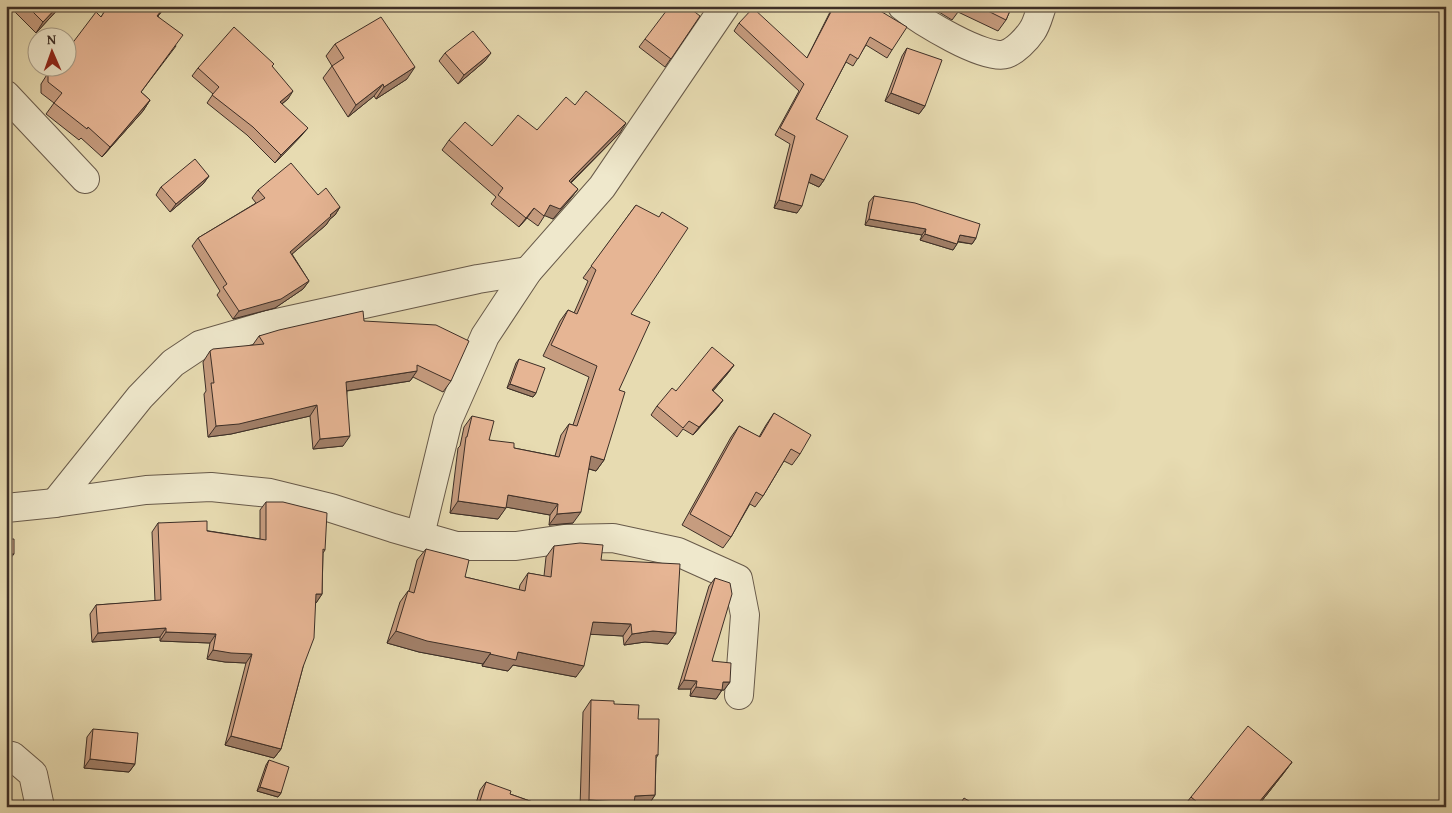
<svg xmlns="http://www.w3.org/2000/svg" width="1452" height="813" font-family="'Gentium Book Plus',serif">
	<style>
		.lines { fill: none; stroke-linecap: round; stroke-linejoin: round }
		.minor-casing { stroke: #685a4a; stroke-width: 30 }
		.minor { stroke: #efe8cc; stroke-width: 28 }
		.wall { fill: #c69c7f; stroke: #3d2f27 }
		.shaded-wall { fill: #a17f68; stroke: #3d2f27 }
		.building { fill: #e6b594; stroke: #3d2f27 }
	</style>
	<rect width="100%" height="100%" fill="#e7dbb1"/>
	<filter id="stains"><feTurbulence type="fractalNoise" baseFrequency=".004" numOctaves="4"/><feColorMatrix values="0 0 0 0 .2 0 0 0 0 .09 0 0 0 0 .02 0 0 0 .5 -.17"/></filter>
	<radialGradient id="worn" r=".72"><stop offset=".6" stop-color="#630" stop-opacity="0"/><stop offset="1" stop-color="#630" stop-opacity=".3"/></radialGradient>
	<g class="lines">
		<!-- minor casing -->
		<g class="minor-casing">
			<g id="minor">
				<path d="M902,6C919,20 985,61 1006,54C1015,51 1026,40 1032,31C1037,24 1039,14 1042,6"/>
				<polyline points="6,95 85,179"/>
				<polyline points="55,503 140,397 173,363 200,345 268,325 478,279 528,271"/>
				<polyline points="6,508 55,503 146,490 211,487 270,493 331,508 393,528 456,546 516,546 564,539 613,538 678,552 738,579 745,615 739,695"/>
				<polyline points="420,535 448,420 485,336 528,271 602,187 725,6"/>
				<polyline points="6,755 12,756 33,774 40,807"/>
			</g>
		</g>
		<!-- minor -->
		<use href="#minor" class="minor"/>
	</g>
	<!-- wall -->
	<g class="wall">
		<polygon points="9,6 61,6 36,33"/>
		<polygon points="108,6 166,6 158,16 176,46 141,92 150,100 143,111 102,157 81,138 79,140 46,114 54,103 41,93 41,84 48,73 101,17"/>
		<polygon points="833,6 872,6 892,50 887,58 866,45 853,66 846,62 816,119 824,180 819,187 808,182 797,213 774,208 790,144 775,135 799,91 734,31 739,23 807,58"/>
		<polygon points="935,6 1012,6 1006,20 998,31 958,12 952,20 934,9"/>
		<polygon points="700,16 665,67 639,47 645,39"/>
		<polygon points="335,44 407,79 376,99 374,96 348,117 323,78 332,66 326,56"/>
		<polygon points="907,48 925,106 919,114 885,101 902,56"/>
		<polygon points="445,53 485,61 458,84 439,61"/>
		<polygon points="272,66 288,99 282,104 302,135 275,163 247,135 207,103 213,94 192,76 198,68"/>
		<polygon points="575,105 620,133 571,183 578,189 571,198 553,219 545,215 538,226 527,218 519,227 491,204 496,197 442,150 449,140 492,146 537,130"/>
		<polygon points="209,176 203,184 170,212 156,195 161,187"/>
		<polygon points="258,190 318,195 340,207 335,215 330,219 326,225 292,254 309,281 303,289 275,308 233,319 217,295 220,291 192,246 198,238 256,203 252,198"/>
		<polygon points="874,196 976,238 972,244 958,242 953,250 920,240 922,235 865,225 869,202"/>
		<polygon points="636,205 631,314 619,390 604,460 596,471 589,469 573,523 549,525 550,515 506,507 498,519 450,513 458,448 460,446 464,427 472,416 489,440 514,448 555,456 561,435 569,424 573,425 589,377 543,356 560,321 568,310 574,313 588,281 583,278"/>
		<polygon points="364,321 451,381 443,392 413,377 410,381 347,391 343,446 313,449 310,416 231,434 208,437 204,394 206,391 203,362 210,351 252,346 259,336"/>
		<polygon points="519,359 536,393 533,397 507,388 516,363"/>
		<polygon points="734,365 728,373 713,391 723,400 717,408 693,435 683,429 677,437 651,415 657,406 676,391"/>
		<polygon points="774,413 800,454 792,465 784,461 763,496 755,507 750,504 731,537 723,548 682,525 731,437 739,426 759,437 766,425"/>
		<polygon points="266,502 325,550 323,553 322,594 316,603 315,603 303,667 281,749 274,758 225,745 246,663 225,662 207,659 210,643 160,641 160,637 92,642 90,614 96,605 155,601 152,532 158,523 260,539 260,510"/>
		<polygon points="554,546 601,560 676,633 668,644 645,642 624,645 623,636 590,634 576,677 513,665 508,671 482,666 483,664 419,652 387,643 400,602 408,591 409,591 417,560 426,549 465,577 519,590 520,585 528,573 544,576 546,557"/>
		<polygon points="715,578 712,661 730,682 724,690 722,690 716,699 690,696 691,689 678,689 709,586"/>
		<polygon points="591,700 614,704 638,719 658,755 656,758 655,795 647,807 580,807 583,712"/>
		<polygon points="93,729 135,764 129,772 84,768 87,737"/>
		<polygon points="269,760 281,793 278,797 257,791 266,765"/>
		<polygon points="1292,762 1283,774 1257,807 1183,807 1191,797"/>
		<polygon points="486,782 510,794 547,807 475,807 480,790"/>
	</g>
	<!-- shaded-wall -->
	<g class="shaded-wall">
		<polygon points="58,6 61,6 36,33 43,22"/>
		<polygon points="165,6 166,6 150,26 157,16"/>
		<polygon points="491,53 485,61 458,84 464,75"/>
		<polygon points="415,67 407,79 376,99 384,87"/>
		<polygon points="383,84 374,96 348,117 356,105"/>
		<polygon points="293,91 288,99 274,110 280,102"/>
		<polygon points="891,93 925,106 919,114 885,101"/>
		<polygon points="150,100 143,111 102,157 110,147"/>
		<polygon points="626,123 620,133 562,191 569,181"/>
		<polygon points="308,128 302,135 275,163 281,155"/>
		<polygon points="811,174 824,180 819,187 806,181"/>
		<polygon points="209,176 203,184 170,212 176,204"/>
		<polygon points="578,189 571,198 553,219 543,215 550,205"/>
		<polygon points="779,200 802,206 797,213 774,208"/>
		<polygon points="340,207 335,215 330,219 326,225 284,261 290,252 330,215"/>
		<polygon points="534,208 527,218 519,227 526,218"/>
		<polygon points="869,219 926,229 922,235 865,225"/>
		<polygon points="925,234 957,244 953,250 920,240"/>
		<polygon points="960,235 976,238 972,244 956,241"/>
		<polygon points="309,281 303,289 275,308 233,319 239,311"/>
		<polygon points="734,365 728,373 706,399 712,390"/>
		<polygon points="417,371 410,381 338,392 346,382"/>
		<polygon points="510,384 536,393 533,397 507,388"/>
		<polygon points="723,400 717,408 693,435 699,427"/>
		<polygon points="317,405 310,416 231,434 208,437 216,426"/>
		<polygon points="350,436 343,446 313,449 320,439"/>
		<polygon points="591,456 604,460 596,471 583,467"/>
		<polygon points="508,495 558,504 550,515 500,506"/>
		<polygon points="458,501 506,508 498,519 450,513"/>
		<polygon points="581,512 573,523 549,525 557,514"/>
		<polygon points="6,554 14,554 9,560 6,561"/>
		<polygon points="316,594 322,594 316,603 309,602"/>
		<polygon points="593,622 631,624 623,636 585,634"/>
		<polygon points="166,628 160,637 92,642 98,633"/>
		<polygon points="396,631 491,653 483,664 419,652 387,643"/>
		<polygon points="653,631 676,633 668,644 645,642 624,645 632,634"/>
		<polygon points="166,632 216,634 210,643 160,641"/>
		<polygon points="213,650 252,654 246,663 225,662 207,659"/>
		<polygon points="518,652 584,666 576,677 513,665 508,671 482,666 490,654"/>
		<polygon points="684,680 697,681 691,689 678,689"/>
		<polygon points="723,682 730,682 724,690 720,690 722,690 716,699 690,696 696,687"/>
		<polygon points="231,736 281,749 274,758 225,745"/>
		<polygon points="90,759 135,764 129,772 84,768"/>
		<polygon points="1292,762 1283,774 1257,807 1255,807"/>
		<polygon points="260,787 281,793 278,797 257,791"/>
		<polygon points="655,795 647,807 584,807 589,800 635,796"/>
	</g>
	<!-- building -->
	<g class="building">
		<polygon points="27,6 58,6 43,22"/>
		<polygon points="108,6 165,6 157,16 183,35 141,92 150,100 110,147 88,127 87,129 54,103 62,93 48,82 48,73 53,68 68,68 68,49 96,12 101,17"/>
		<polygon points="670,6 687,6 700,16 671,59 645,39"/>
		<polygon points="834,6 872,6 907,27 892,50 870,37 858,59 850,54 816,119 848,136 824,180 811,174 802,206 779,200 795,136 780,128 804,84 739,23 753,8 807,58"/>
		<polygon points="978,6 1012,6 1006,20"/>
		<polygon points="381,17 415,67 384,87 383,84 356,105 332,66 344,58 335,44"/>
		<polygon points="234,27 274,64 272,66 293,91 280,102 308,128 281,155 253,127 212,95 219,87 198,68"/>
		<polygon points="473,31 491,53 464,75 445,53"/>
		<polygon points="907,48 942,60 925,106 891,93"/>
		<polygon points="586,91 626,123 569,181 578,189 560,209 550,205 544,216 534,208 526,218 498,195 503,188 449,140 465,122 492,146 518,115 537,130 566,97 575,105"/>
		<polygon points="195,159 209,176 176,204 161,187"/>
		<polygon points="291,163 318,195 326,188 340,207 330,215 331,216 290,252 309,281 281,299 239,311 223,287 227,284 198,238 265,198 258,190"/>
		<polygon points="874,196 915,203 980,224 976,238 960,235 957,244 925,234 926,229 869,219"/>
		<polygon points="636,205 659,217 662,212 688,228 631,314 650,322 619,390 625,392 604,460 591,456 581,512 557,514 558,504 508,495 506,508 458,501 466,437 467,437 472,416 494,421 489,440 514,443 514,448 559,457 569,424 577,426 597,366 551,345 568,310 577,314 596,270 591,266"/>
		<polygon points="363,311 364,321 436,325 469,341 451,381 417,365 417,371 346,382 350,436 320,439 317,405 239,424 216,426 211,383 214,383 210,351 213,349 264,344 259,336 279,330"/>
		<polygon points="712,347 734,365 712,390 723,400 699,427 689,421 683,428 657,406 672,388 676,391"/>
		<polygon points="6,356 8,379 6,379"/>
		<polygon points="519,359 545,368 536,393 510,384"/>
		<polygon points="774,413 811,435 800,454 791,449 763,496 756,492 731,537 690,514 739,426 760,437"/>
		<polygon points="266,502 283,502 327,513 325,550 323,549 322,594 316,594 314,638 303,667 281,749 231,736 252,654 231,653 213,650 216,634 166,632 166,628 98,633 96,605 161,600 158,523 207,521 207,531 266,540"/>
		<polygon points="9,529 10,539 14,539 14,554 6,554 6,530"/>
		<polygon points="580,543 603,545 601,560 680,564 676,633 653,631 632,634 631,624 593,622 584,666 518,652 516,660 490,654 491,653 427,641 396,631 408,591 414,593 426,549 469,560 465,577 525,591 528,573 551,577 554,546"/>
		<polygon points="715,578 730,583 732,594 712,661 731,663 730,682 723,682 722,690 696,687 697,681 684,680"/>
		<polygon points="591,700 614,701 614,704 639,705 638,719 659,719 658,755 656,755 655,795 635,796 634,803 589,800"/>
		<polygon points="1248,726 1292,762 1255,807 1203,807 1191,797"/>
		<polygon points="93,729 138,733 135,764 90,759"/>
		<polygon points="269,760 289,767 281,793 260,787"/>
		<polygon points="486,782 511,791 510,794 547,807 478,807"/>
		<polygon points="964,798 979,807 958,807"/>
	</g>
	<!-- margin -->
	<rect width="1452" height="813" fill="none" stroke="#e7dbb1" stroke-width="25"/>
	<rect x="8" y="8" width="1437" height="798" fill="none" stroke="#3d2f27" stroke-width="2.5"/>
	<rect x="12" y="12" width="1427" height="788" fill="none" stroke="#3d2f27"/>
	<!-- north arrow -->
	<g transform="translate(52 52) rotate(358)"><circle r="24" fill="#efe8cc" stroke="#a89e8a"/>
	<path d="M0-4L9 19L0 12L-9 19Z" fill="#8f2418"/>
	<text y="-8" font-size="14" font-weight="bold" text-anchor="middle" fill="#3d2f27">N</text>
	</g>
	<rect width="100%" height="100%" filter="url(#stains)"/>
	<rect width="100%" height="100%" fill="url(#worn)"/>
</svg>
